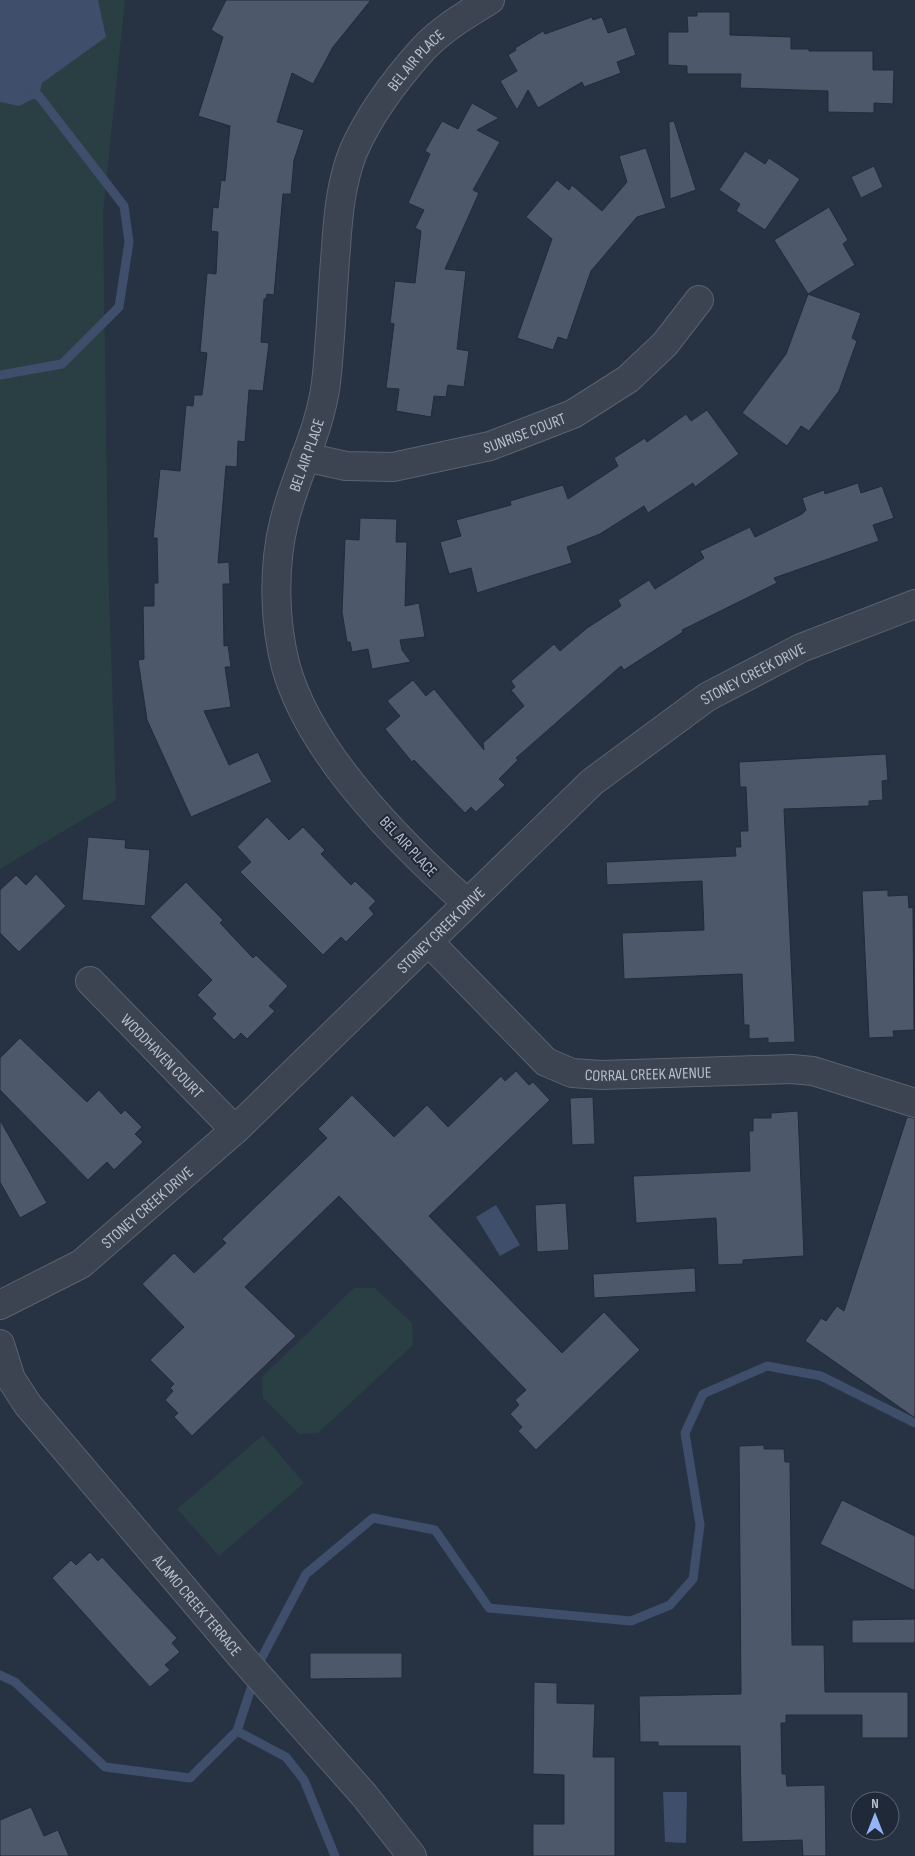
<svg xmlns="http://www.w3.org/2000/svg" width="915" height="1856" font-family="'Sofia Sans Condensed',sans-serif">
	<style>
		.green { fill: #293f43 }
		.water { fill: #3e4e6b }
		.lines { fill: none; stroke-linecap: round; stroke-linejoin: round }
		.stream { stroke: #3e4e6b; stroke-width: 9 }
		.building { fill: #4e586b; stroke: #222b39 }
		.minor-casing { stroke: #5a626f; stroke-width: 30 }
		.minor { stroke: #3c4452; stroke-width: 28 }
		.labels { text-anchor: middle; stroke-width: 4; stroke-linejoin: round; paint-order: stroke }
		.street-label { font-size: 16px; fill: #b9bfcc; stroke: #202937 }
	</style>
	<rect width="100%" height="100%" fill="#273242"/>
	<!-- green -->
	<g class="green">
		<polygon points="0,0 125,0 103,213 108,561 116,800 0,869"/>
		<polygon points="354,1288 375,1288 412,1323 413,1345 318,1433 299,1434 263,1398 262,1377"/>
		<polygon points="263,1435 304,1483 219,1556 177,1509"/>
	</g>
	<!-- water -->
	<g class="water">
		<polygon points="0,0 98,0 106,37 42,83 39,96 19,106 0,102"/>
		<polygon points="496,1205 520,1245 500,1256 476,1217"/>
		<polygon points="663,1792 687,1792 686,1843 665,1842"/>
	</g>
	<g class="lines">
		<!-- stream -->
		<g class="stream">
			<polyline points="0,375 62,364 119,307 129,242 124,206 39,96 30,93"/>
			<polyline points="0,1675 15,1682 105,1767 190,1778 237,1731 260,1661 306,1574 373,1518 435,1530 489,1608 631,1621 670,1605 693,1579 700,1525 685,1433 703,1394 767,1366 821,1376 915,1423"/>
			<polyline points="237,1731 286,1757 304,1780 335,1856"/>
		</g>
	</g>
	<!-- building -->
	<g class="building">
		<polygon points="226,0 371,0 333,47 313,84 292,73 277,122 304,130 294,160 291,194 283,194 274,295 267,294 266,299 264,299 261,342 269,343 263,391 249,390 245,442 238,441 237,467 226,466 218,563 229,562 230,584 223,584 224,646 228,645 231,667 225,667 231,707 204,711 229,765 258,752 272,782 191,817 147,720 138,660 144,659 143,606 154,606 154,583 158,583 157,538 153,538 160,469 180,471 186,405 193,406 194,395 202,395 207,353 200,352 207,273 216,274 218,232 211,231 213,207 218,208 221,180 225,181 230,126 198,116 223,37 211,30"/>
		<polygon points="697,12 730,12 730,35 791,37 791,49 809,49 809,51 873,51 873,70 894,70 893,104 874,103 874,113 828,112 828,91 740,88 741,74 687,74 687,66 668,65 668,32 688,32 687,16 697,16"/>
		<polygon points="592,17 593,20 602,17 608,33 626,27 636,55 617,62 621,73 584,87 582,82 538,108 528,90 517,110 500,81 517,71 508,55 516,50 515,48 543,31 545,34"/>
		<polygon points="472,103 499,118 477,130 500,142 473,190 479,193 445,269 466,271 457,349 469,351 464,387 448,385 446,397 434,396 431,417 396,411 399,389 386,388 394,324 390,323 395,281 415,283 421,231 415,228 424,210 408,203 430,154 425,151 442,121 458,129"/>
		<polygon points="674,121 696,190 670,199 669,122"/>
		<polygon points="646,148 666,208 637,217 591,271 567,340 558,337 553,350 517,338 552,239 526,217 557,180 569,190 572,185 602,211 627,182 619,156"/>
		<polygon points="745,151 765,164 769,158 800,179 765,230 736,211 740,204 719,190"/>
		<polygon points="874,166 883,187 861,198 851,177"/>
		<polygon points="829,207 848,240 843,244 855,265 808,294 861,313 852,338 857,341 839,391 809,431 801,426 787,446 742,413 786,354 808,294 774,240"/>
		<polygon points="707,410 739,454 695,487 693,483 648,513 644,506 600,534 567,547 572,563 477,593 471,568 449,574 440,542 461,536 456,520 511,505 510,501 563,485 568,499 618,466 614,458 645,438 647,442 686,414 691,421"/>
		<polygon points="858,483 861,493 882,486 894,518 873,525 879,541 774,578 777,583 682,630 683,632 624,670 621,666 516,758 518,760 499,779 505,785 476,812 471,807 465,813 414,760 412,762 385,729 400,716 387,701 413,680 426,696 434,689 484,750 483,743 524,706 511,690 515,687 511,681 554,644 560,651 587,628 621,606 618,600 649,580 655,589 704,558 700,551 750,527 755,537 802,514 806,510 802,498 824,490 825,494"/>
		<polygon points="360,518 397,519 396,542 407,542 405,606 419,603 425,637 400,640 402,650 411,662 372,669 368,649 352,652 350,642 347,642 342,612 345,539 359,540"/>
		<polygon points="886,754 888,780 882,781 883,800 869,801 869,806 784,809 795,1042 768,1043 768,1038 749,1039 749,1025 744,1025 742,974 624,979 622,933 704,930 702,881 607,885 606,862 736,856 735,847 741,847 740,831 748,831 746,787 740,787 739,762"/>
		<polygon points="267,817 289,840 303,827 325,850 321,854 351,885 355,881 376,901 369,908 374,914 346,942 341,937 323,955 240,872 251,862 237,847"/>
		<polygon points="88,837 126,840 125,848 150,850 145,906 82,900"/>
		<polygon points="36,874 66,906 19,952 0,933 0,890 16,875 26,885"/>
		<polygon points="186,882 223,920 220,923 253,958 256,955 288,986 269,1006 275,1011 247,1039 241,1033 234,1040 212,1018 216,1014 197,995 212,980 150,917"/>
		<polygon points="888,890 888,896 908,895 909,908 913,907 914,1030 893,1031 894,1037 869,1038 862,891"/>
		<polygon points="20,1038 87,1102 99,1090 121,1114 125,1110 142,1127 135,1134 143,1142 114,1170 107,1162 88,1180 0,1090 0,1058"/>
		<polygon points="516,1071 529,1085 533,1082 550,1100 429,1216 562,1353 604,1312 640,1350 536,1450 518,1431 522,1427 510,1414 519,1405 515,1400 526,1390 339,1196 245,1287 296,1336 192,1436 174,1417 178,1413 165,1400 173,1391 170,1388 174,1384 150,1360 184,1327 142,1284 174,1253 194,1273 226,1243 222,1239 327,1138 318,1129 352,1095 394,1137 427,1105 448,1127 501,1076 505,1081"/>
		<polygon points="593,1097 595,1144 572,1145 570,1098"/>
		<polygon points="798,1111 804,1256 743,1260 743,1264 718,1265 716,1218 636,1223 633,1176 750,1171 749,1131 753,1131 753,1118 771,1118 771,1113"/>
		<polygon points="907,1117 915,1118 915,1418 805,1341 821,1318 826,1321 837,1306 844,1311"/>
		<polygon points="0,1120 47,1203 20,1218 0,1182"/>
		<polygon points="566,1203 569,1250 537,1252 535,1205"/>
		<polygon points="695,1268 696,1292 594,1298 593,1274"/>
		<polygon points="764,1445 764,1449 784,1449 785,1462 790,1462 792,1645 824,1645 825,1692 908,1692 908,1738 862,1738 862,1715 786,1715 786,1723 781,1723 782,1774 786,1774 787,1786 825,1785 826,1856 803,1856 802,1840 742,1842 740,1746 658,1746 658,1742 640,1742 639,1696 741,1694 739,1446"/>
		<polygon points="842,1500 915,1536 915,1591 820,1544"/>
		<polygon points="90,1552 98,1561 102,1557 177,1638 172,1643 180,1652 165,1665 170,1670 150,1687 52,1578 71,1560 76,1565"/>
		<polygon points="915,1619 915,1643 852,1643 852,1620"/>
		<polygon points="310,1653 402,1653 402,1678 310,1679"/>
		<polygon points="534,1682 557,1683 557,1703 595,1704 593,1757 615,1757 615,1856 533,1856 533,1824 564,1824 564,1775 533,1774"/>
		<polygon points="31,1807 44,1836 58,1830 69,1856 0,1856 0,1820"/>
	</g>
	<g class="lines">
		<!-- minor casing -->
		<g class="minor-casing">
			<g id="minor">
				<path id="s1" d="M305,457L346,466L393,467L490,446L573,414L628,379L665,344L699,300"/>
				<path id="s2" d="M467,903C401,844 310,754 286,667C274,622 273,567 284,522C295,476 320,431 326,383C331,339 332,293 336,248C338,215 341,183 353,152C369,115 396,79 423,49C442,29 467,14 490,0"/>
				<path id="s3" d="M429,942L546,1062L572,1073L601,1075L792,1069L813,1071L915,1103"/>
				<path id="s4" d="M90,981L235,1130"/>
				<path id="s5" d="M0,1305L81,1264L235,1130L592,782L707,697L801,648L915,604"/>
				<path id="s6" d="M0,1344L11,1379L28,1405L240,1655L364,1795L412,1856"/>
			</g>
		</g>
		<!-- minor -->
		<use href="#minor" class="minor"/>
	</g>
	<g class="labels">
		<!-- street labels -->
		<g class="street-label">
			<text dy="6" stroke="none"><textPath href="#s2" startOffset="938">BEL AIR PLACE</textPath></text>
			<text dy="6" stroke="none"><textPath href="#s1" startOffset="225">SUNRISE COURT</textPath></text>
			<text dy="6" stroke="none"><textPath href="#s2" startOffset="518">BEL AIR PLACE</textPath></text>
			<text dy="6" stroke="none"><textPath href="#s5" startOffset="988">STONEY CREEK DRIVE</textPath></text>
			<text transform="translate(409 846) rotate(47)" y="6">BEL AIR PLACE</text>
			<text dy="6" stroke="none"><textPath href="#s5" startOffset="582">STONEY CREEK DRIVE</textPath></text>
			<text dy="6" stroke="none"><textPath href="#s4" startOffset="104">WOODHAVEN COURT</textPath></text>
			<text dy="6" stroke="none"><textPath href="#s3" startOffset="272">CORRAL CREEK AVENUE</textPath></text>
			<text dy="6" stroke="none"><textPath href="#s5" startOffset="178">STONEY CREEK DRIVE</textPath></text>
			<text dy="6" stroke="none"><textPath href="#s6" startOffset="330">ALAMO CREEK TERRACE</textPath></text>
		</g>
	</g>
	<!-- north arrow -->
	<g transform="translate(875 1816)"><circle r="24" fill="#202937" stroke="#5d6573"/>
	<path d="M0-4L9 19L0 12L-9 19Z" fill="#93b5f6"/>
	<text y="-8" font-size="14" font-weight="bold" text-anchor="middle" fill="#b9bfcc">N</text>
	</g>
</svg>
